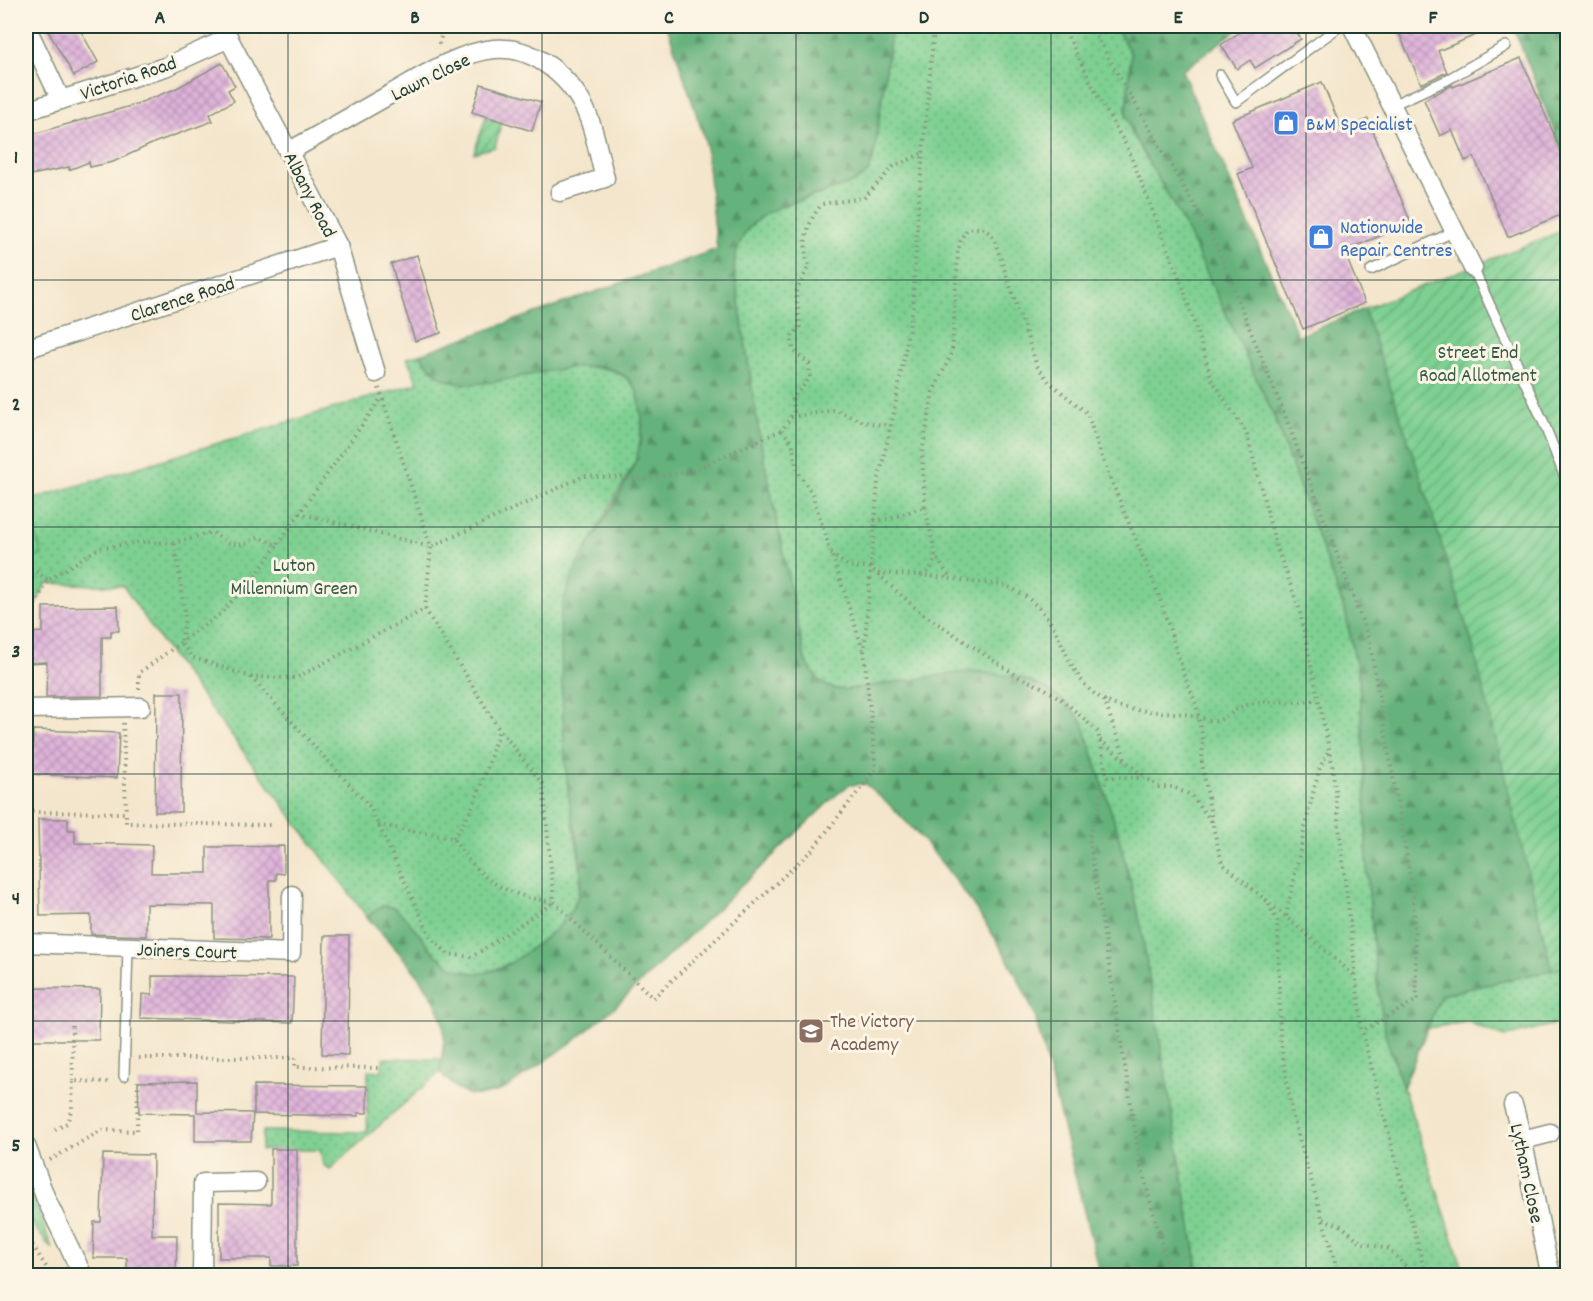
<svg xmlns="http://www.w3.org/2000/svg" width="1593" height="1301" font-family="Dekko,sans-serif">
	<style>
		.grass { fill: url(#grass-dots); stroke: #4e8663; stroke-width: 1.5 }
		.forest { fill: url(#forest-firs); stroke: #427858; stroke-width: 1.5 }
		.garden { fill: url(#garden-furrows); stroke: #4e8663; stroke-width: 1.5 }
		.pitch { fill: #7ed092; stroke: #4e8663; stroke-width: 1.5 }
		.building { fill: url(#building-cross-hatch) }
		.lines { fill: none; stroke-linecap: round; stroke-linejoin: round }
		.service-casing { stroke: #8a9280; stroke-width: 12 }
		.minor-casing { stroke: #8a9280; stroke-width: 21 }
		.path { stroke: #8a9280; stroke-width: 4; stroke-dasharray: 1.5 4.5; stroke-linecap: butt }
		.service { stroke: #fff; stroke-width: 9 }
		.minor { stroke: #fff; stroke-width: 18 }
		.grid { fill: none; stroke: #1f3d34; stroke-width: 1.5; stroke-opacity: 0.55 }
		.labels { text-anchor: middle; stroke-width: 6; stroke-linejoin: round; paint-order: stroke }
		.street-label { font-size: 20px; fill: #1f3d34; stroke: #fcf5e5 }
		.shop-label { font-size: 20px; fill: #366cbe; stroke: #fcf5e5; text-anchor: start }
		.park-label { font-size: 20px; fill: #325a47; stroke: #fcf5e5 }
		.education-label { font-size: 20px; fill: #785e54; stroke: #fcf5e5; text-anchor: start }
		.neatline { fill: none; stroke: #1f3d34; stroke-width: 2 }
		.grid-label { font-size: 20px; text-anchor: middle; font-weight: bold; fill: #1f3d34 }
	</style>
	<defs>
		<pattern id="grass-dots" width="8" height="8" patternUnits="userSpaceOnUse" patternTransform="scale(1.5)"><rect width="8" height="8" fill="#7ed092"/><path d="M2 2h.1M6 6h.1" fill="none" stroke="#67aa78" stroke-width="1.8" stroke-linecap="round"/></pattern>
		<pattern id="forest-firs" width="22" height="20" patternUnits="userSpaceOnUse" patternTransform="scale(1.5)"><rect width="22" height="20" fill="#66b27c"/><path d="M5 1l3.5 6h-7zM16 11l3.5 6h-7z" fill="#539266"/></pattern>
		<pattern id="garden-furrows" width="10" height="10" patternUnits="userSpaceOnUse" patternTransform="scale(1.5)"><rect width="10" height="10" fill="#7ed092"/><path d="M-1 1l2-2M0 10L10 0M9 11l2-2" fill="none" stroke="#67aa78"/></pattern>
		<pattern id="building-cross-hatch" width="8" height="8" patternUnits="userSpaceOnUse" patternTransform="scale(1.5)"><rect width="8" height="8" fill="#dfb2da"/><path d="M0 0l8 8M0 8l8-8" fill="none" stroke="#b492b2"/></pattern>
	</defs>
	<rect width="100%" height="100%" fill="#fcf5e5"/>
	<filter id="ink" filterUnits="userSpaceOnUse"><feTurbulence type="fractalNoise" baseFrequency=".0167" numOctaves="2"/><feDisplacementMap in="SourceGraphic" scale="12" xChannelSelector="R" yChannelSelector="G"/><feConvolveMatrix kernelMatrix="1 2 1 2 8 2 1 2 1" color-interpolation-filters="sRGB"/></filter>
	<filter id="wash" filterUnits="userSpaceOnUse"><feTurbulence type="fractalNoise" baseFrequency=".008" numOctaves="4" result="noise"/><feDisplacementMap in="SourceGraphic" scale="24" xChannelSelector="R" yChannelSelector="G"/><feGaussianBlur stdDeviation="1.35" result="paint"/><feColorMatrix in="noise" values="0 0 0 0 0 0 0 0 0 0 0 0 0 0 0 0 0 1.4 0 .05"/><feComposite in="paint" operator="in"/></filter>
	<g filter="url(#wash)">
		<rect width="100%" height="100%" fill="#f4e6cc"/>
		<!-- grass -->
		<g class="grass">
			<path d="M892,26H1115L1131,54L1126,113L1132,133L1183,222L1273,414L1345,611L1359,678L1365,769L1367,872L1377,982L1386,1036L1465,1275H1199L1140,922L1118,833L1082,721L1064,701L1044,688L1019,677L972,671L844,690C821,688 817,679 805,660L759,434L734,268L736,246L752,222L771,210L847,185L873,161Z"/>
			<polygon points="419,354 434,371 593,367 612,370 626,378 636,389 643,416 638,457 576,567 569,796 581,873 578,896 568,916 552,933 513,962 480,975 454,968 434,954 401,913 381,906 367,917 165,647 123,586 47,583 32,610 26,610 26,501 418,383 407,358"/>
			<polygon points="1567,966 1567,1021 1504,1037 1468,1022 1427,1028 1441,995"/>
			<polygon points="383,1058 441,1059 440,1072 330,1169 323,1165 320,1150 261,1150 263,1131 367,1132 368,1070 382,1071"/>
			<polygon points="26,1174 52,1249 26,1217"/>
		</g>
		<!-- forest -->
		<g class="forest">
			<path d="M667,26H892L875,148L869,171C859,182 844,186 831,190C784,206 739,210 734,268L759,434L805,660C817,679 821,688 844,690L972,671L1019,677L1044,688L1064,701L1082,721L1118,833L1140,922L1199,1275H1100L1035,1016C1006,942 928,833 865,784L849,785L834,797L615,1007L578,1038L505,1089C471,1101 463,1097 440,1072C441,1059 445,1044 444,1030C441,992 392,946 367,917L381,906L394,907C417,925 428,955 455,968C478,979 499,972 518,958C541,941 568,925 578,897C588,867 573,828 569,797C561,739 563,678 560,619C563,601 568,584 576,568C599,521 654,461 640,407C639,402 639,394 636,389C606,333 490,402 445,379C434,374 427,363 419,354L717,249L705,140Z"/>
			<polygon points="1115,26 1242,26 1182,71 1298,336 1364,309 1422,481 1473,646 1552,970 1441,995 1403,1088 1386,1037 1377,982 1367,872 1365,769 1359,678 1345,611 1273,414 1183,222 1132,133 1126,113 1131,54"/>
			<polygon points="1513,26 1567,26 1567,163"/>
		</g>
		<!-- garden -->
		<g class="garden">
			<polygon points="486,117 502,122 495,147 474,153"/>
			<polygon points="1567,229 1567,966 1552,970 1473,646 1422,481 1364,309"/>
		</g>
		<!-- pitch -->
		<polygon class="pitch" points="31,519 42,555 26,560 26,520"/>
		<g id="blocks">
			<!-- building -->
			<g class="building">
				<polygon points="45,26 78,26 98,62 74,76"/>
				<polygon points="1249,26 1293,26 1301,39 1255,68 1250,60 1237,69 1221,45"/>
				<polygon points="1396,26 1497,26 1438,51 1447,72 1421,84"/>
				<polygon points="1521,58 1568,167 1568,212 1508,237 1474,157 1465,161 1452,130 1440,136 1424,100 1452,85 1453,87"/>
				<polygon points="222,63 235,86 228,90 234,101 210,114 213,121 156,142 113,162 90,167 89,162 69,170 69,167 26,176 26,136 134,105 175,89"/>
				<polygon points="1322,82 1342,130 1368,119 1411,223 1344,251 1365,303 1303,329 1238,174 1252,168 1232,120"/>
				<polygon points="481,84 541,102 532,131 472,112"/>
				<polygon points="417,255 441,333 415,341 391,264"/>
				<polygon points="118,606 119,631 111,631 111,637 102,637 102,696 46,697 47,662 26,663 26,633 43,632 43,607"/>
				<polygon points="156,693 182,693 181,812 155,812"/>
				<polygon points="33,730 119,733 117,778 26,774 26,750 33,750"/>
				<polygon points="38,819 68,819 68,830 75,830 75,843 152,845 151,873 207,873 207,847 284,846 284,874 276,873 276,880 269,880 269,939 214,938 214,905 146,904 146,936 91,934 91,915 40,916"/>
				<polygon points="324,936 349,936 348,1055 322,1054"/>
				<polygon points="152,976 294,977 292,1023 141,1018 142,994 152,995"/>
				<polygon points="33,988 100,989 99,1040 32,1040"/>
				<polygon points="197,1081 197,1112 253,1113 251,1141 195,1141 195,1114 139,1113 138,1082"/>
				<polygon points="254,1085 367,1086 367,1113 358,1113 358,1116 254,1114"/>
				<polygon points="271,1149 297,1149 297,1266 271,1266 271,1258 219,1258 219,1203 271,1204"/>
				<polygon points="103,1154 153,1155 152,1235 177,1235 176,1275 127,1275 127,1258 93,1258 94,1222 101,1222"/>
			</g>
		</g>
	</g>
	<g filter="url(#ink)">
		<use href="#blocks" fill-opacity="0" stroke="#8a9280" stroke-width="1.5"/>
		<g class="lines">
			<!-- service casing -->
			<g class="service-casing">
				<g id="service">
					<polyline points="1220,75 1236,102 1340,26"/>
					<polyline points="1392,105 1445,81 1506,46"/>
					<polyline points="1473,268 1543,421 1568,485"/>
					<polyline points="1371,270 1455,231"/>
					<polyline points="124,1076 128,949"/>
				</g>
			</g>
			<!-- minor casing -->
			<g class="minor-casing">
				<g id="minor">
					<polyline points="26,26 61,100"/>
					<polyline points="222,26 338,246 376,373"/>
					<polyline points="1352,26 1473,268"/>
					<polyline points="26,111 165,67 229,38"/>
					<path d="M290,151C323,132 356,114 389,95C421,77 457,53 494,49C535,45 573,79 588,116C596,135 599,158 605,178L560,192"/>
					<polyline points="26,349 338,246"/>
					<polyline points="26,709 141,707"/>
					<polyline points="26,943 291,953 292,895"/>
					<path d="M1513,1105C1529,1160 1538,1219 1551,1276"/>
					<polyline points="1523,1140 1550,1133"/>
					<polyline points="26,1146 46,1199 83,1276"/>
					<polyline points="202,1276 203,1183 256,1182"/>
				</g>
			</g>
			<!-- path -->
			<g class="path">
				<polyline points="438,26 442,34 438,46"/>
				<polyline points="1063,26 1096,93 1128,149 1183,287 1212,380 1247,434 1276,546 1299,608 1332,763 1362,1031 1426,1276"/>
				<polyline points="1090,26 1212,236 1286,418 1369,639 1413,892 1417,1000 1362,1031"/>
				<path d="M379,388L431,547L425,609L296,678L251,677L192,657L181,644L185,617L175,543L212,532C230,546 239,549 258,537L277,545L381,398"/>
				<polyline points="791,417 836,410 863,422 890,426"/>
				<polyline points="782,430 792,443 797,470 812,494 863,650"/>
				<polyline points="925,507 936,557 950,578"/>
				<path d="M299,513L431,547L584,476L646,479L694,470L782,430L794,412L792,399L810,378L809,364L794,351L791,337L800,327L796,292L809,266C801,243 807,222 822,204L864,198L894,166L923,153"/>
				<path d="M874,520L888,519L925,507L922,452L933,392L952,353L958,252L961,239L967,229C980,227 986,227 994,239L1037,366L1049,382L1087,413L1104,463L1158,593L1185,677L1196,704L1203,739L1202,762L1212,822"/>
				<polyline points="831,554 850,567 870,567 920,612 1019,677 1044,688 1064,701 1098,732 1107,777 1089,838 1140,1162 1170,1276"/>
				<polyline points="26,565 48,580"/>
				<path d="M878,574C910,573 942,577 973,582C983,583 995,583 1005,586C1027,593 1047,613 1057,634C1068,656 1077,683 1099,697C1124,714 1155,710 1183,714C1193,715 1204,720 1214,721C1225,721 1235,708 1246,705C1269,698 1294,705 1318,700"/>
				<polyline points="921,575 930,570 936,557"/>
				<polyline points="425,609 499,729 543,784 554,902 653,998 812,850 876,769 864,652 878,482 894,412 913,307 918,209 934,26"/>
				<polyline points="26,610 32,610 48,580 99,548 142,542 175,543"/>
				<polyline points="251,677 370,807 430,936 448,954 472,957 554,902"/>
				<polyline points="139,689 139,673 220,614 260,570 277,545"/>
				<polyline points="1104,700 1125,758"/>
				<polyline points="123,723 126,813"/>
				<polyline points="1100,740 1145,777"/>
				<polyline points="1107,777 1146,778 1159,787 1173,787 1191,795 1212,822 1222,863 1354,975"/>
				<polyline points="26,812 126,813 126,823 272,825"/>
				<path d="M378,825L453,838C480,880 503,895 553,902"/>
				<path d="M453,838C478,807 487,767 499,729"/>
				<polyline points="26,840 26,875"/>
				<polyline points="1266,899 1278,923 1280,1037 1292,1114 1339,1276"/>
				<polyline points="1286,916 1309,809 1320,767 1328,752"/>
				<polyline points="72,1026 73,1081"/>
				<polyline points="139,1058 295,1058 295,1067 381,1068"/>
				<polyline points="55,1130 67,1123 72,1108 73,1081 111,1082"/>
				<polyline points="50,1160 102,1130 137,1131 138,1081"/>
				<polyline points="1323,1219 1342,1226 1362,1243 1388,1249 1412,1272"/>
				<polyline points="26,1235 52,1276"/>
				<polyline points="1395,1276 1425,1273"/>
			</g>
			<!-- service -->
			<use href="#service" class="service"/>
			<!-- minor -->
			<use href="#minor" class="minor"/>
		</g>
	</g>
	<!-- grid -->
	<path class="grid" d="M288,26V1276M542,26V1276M796,26V1276M1051,26V1276M1306,26V1276M26,280H1568M26,527H1568M26,774H1568M26,1021H1568"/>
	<!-- icons -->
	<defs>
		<g id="shop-square" transform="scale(1.35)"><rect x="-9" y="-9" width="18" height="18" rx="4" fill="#3f7fe0" stroke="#fcf5e5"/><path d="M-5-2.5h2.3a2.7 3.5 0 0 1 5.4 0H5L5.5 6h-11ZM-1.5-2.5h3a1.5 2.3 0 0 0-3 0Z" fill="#fff"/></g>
		<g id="school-square" transform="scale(1.35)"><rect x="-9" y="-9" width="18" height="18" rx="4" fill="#8d6e63" stroke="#fcf5e5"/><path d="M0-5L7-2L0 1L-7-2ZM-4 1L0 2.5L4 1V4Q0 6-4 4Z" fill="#fff"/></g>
	</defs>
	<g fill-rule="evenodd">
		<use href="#shop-square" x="1286" y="123"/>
		<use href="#shop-square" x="1321" y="237"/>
		<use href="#school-square" x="811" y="1031"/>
	</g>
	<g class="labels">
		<!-- street labels -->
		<g class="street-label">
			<text transform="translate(430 76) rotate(-26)" y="7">Lawn Close</text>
			<text transform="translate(128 77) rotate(-19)" y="7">Victoria Road</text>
			<text transform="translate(311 194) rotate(63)" y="7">Albany Road</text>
			<text transform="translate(182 298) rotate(-18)" y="7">Clarence Road</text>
			<text transform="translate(187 950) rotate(2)" y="7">Joiners Court</text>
			<text transform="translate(1528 1173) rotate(78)" y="7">Lytham Close</text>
		</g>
		<!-- shop labels -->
		<g class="shop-label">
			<text x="1306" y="130">B&amp;M Specialist</text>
			<text x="1340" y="233">Nationwide<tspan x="1340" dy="23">Repair Centres</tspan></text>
		</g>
		<!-- park labels -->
		<g class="park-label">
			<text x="1478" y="358">Street End<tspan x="1478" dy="23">Road Allotment</tspan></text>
			<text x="294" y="571">Luton<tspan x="294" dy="23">Millennium Green</tspan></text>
		</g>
		<!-- education labels -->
		<g class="education-label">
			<text x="830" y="1027">The Victory<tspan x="830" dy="23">Academy</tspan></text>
		</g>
	</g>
	<!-- margin -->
	<rect width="1593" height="1301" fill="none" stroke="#fcf5e5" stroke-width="66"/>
	<rect x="33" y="33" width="1527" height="1235" class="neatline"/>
	<g class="grid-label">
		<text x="160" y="23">A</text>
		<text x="415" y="23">B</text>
		<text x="669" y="23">C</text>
		<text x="924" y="23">D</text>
		<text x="1178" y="23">E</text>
		<text x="1433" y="23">F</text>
		<text x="16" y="163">1</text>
		<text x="16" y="410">2</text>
		<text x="16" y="657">3</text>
		<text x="16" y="904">4</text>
		<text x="16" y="1151">5</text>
	</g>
</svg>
